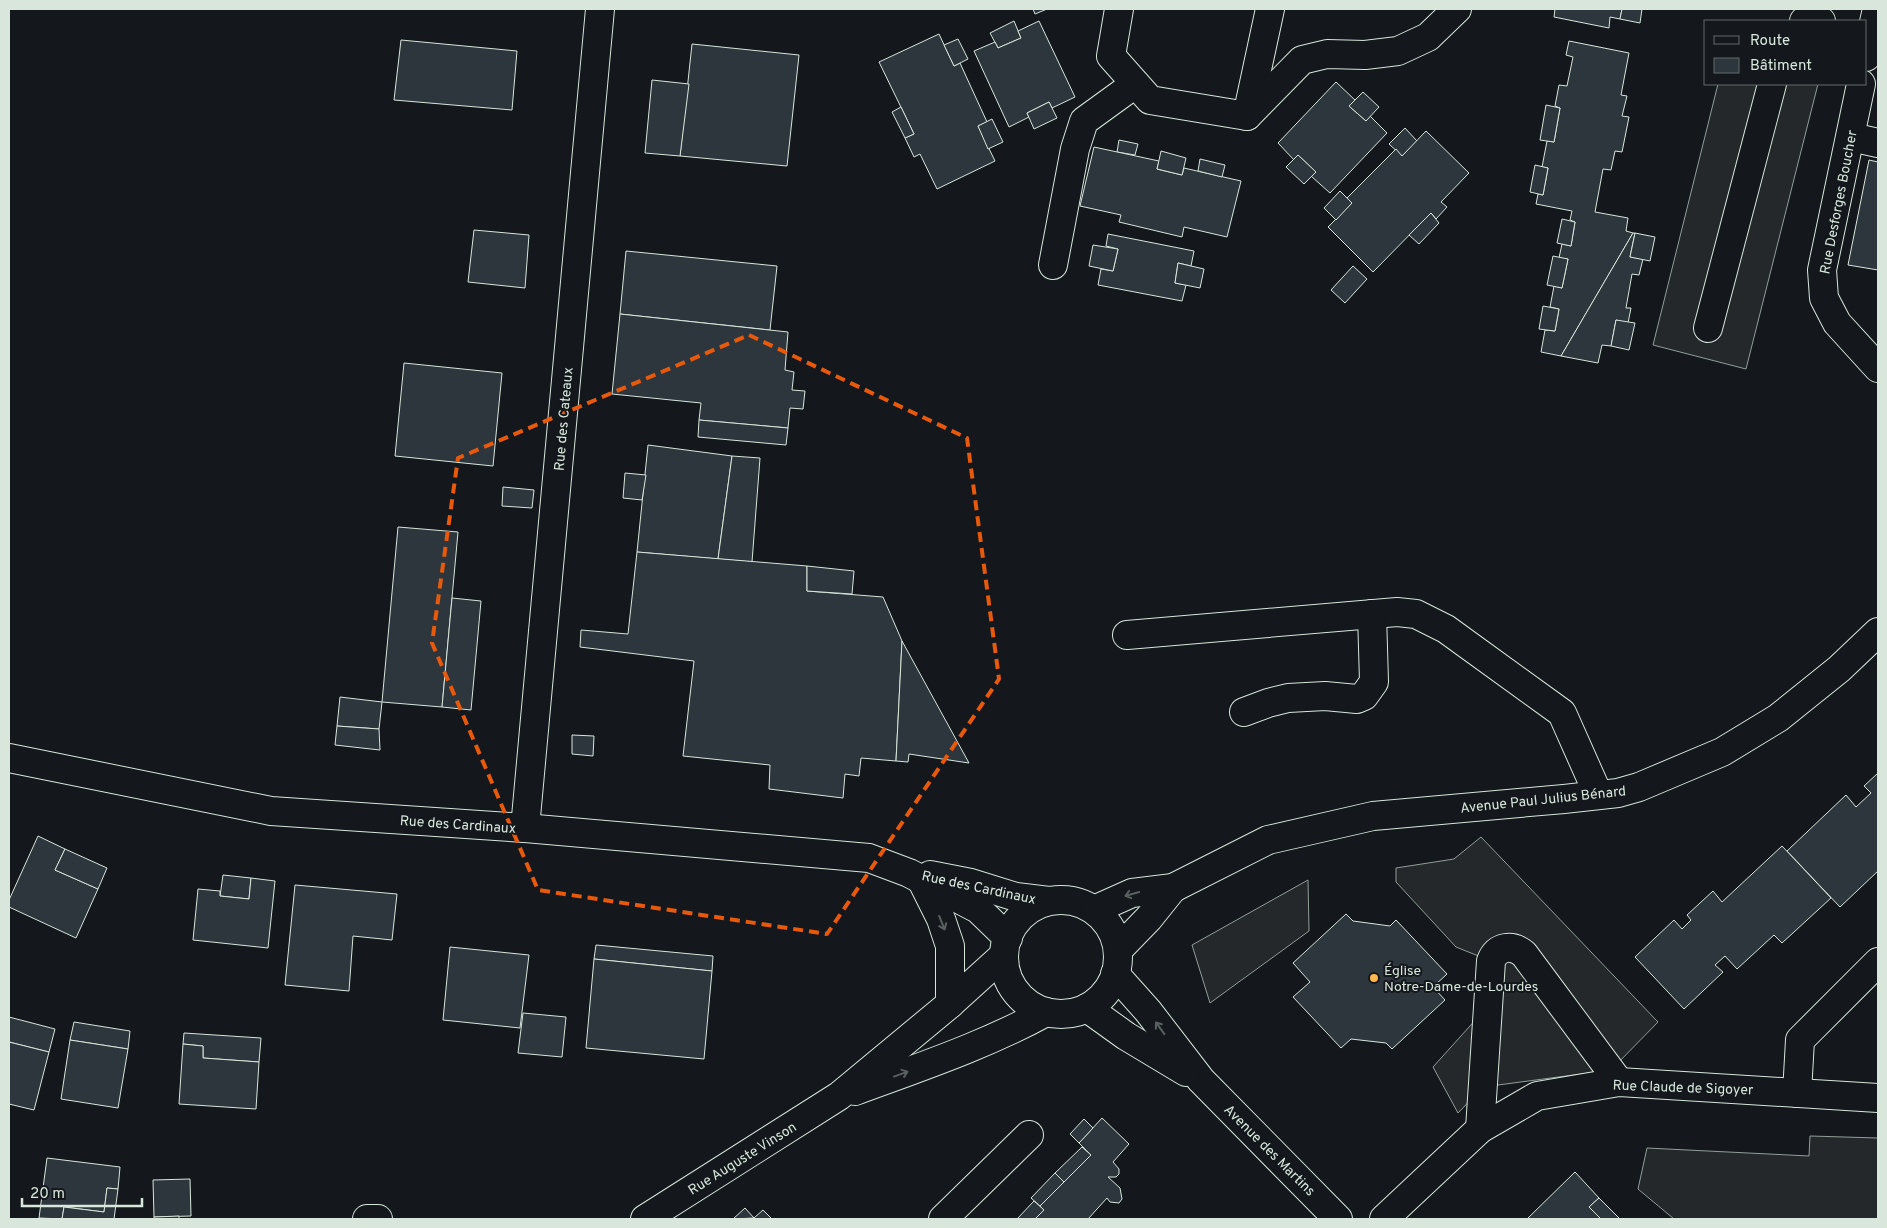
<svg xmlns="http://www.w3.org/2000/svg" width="1887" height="1228" font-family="Overpass,sans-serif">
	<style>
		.parking { fill: #24282b; stroke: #939e99 }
		.building { fill: #2c363c; stroke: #d8e6dc }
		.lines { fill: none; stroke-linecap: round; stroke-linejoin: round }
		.minor-casing { stroke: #d8e6dc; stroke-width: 30 }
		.major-casing { stroke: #d8e6dc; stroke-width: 30 }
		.minor { stroke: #14181c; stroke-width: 28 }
		.major { stroke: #14181c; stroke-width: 28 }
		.oneway { stroke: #59605f }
		.marked { fill: none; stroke: #e8590c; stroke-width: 4; stroke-dasharray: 10 6; stroke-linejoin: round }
		.poi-dot { fill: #ffb74d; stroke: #14181c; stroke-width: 2 }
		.labels { text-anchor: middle; stroke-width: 4; stroke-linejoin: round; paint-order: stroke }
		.street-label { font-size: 14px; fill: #d8e6dc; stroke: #14181c }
		.poi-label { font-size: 14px; fill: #d8e6dc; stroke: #14181c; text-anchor: start }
	</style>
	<rect width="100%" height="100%" fill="#14181c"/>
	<!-- parking -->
	<g class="parking">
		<polygon points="1718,84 1818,84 1746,369 1653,345"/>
		<polygon points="1481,837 1658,1022 1611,1070 1483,1087 1458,1113 1433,1067 1488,1006 1491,961 1456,947 1396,882 1396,868 1454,859"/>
		<polygon points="1308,880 1309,931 1210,1003 1192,945"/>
		<polygon points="1810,1136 1878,1138 1878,1219 1674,1219 1638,1189 1647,1148 1809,1156"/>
	</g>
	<!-- building -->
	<g class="building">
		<polygon points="1033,9 1047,9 1035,14"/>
		<polygon points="1555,9 1622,9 1620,19 1610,17 1609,28 1554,17"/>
		<polygon points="1622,9 1642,9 1640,23 1620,19"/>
		<polygon points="1014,21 1021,38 998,48 990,33"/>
		<polygon points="1039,21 1075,97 1052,108 1049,102 1027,113 1029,117 1009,127 974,51 995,42 998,48 1021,38 1018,31"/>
		<polygon points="939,34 954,66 960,63 987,122 978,126 995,161 937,189 920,154 914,157 905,138 914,134 879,62"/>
		<polygon points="958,39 968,59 954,66 944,45"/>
		<polygon points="401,40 517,51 512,110 394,100"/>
		<polygon points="1569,41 1629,53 1621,95 1627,96 1622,116 1629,117 1622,152 1615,151 1611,170 1603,169 1595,212 1628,218 1626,231 1633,233 1561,356 1541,352 1545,330 1555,331 1559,309 1550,307 1554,286 1562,288 1568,259 1559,258 1562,244 1571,246 1575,222 1570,220 1572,211 1536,204 1538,194 1543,195 1548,168 1542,167 1547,141 1554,142 1560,108 1555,106 1559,85 1567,86 1573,57 1566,55"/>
		<polygon points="692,44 799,55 787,166 680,156"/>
		<polygon points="652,80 689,84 680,156 645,153"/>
		<polygon points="1336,82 1355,100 1349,106 1366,121 1370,116 1387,133 1330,193 1311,176 1316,172 1298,155 1294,160 1278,143"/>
		<polygon points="1363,92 1379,107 1366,121 1349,106"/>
		<polygon points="1049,102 1057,118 1034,129 1027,113"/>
		<polygon points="1546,105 1560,108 1554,142 1540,140"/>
		<polygon points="901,107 914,134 905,138 892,112"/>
		<polygon points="992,119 1003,142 988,149 978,126"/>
		<polygon points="1405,128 1417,141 1402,156 1389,144"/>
		<polygon points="1426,131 1469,173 1441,202 1447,207 1436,219 1431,213 1373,272 1328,227 1352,203 1347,198 1396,149 1402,156"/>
		<polygon points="1119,140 1138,144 1135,155 1117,152"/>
		<polygon points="1094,147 1159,161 1157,169 1182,175 1184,168 1241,181 1227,237 1184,227 1182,237 1119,222 1121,215 1080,206"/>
		<polygon points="1161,151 1186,158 1182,175 1157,169"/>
		<polygon points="1298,155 1316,172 1304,184 1286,167"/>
		<polygon points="1200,159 1225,165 1222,177 1198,171"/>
		<polygon points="1869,160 1878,162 1878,270 1848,265"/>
		<polygon points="1535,165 1548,168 1543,195 1530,192"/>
		<polygon points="1340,191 1352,203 1336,220 1324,208"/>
		<polygon points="1431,213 1439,223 1419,244 1409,235"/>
		<polygon points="1562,219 1575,222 1571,246 1557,243"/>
		<polygon points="474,230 529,235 525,288 468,282"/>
		<polygon points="1633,233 1635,233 1630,257 1643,259 1639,275 1632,274 1626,308 1631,308 1628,323 1616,320 1611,346 1602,345 1598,363 1561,356"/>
		<polygon points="1635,233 1655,237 1650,261 1630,257"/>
		<polygon points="1108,234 1194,251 1191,266 1178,263 1175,283 1186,285 1182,301 1098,285 1101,269 1113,271 1118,249 1106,246"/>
		<polygon points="1093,245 1118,249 1113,271 1089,266"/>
		<polygon points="626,251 777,266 770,330 620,314"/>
		<polygon points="1553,256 1568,259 1562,288 1547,285"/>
		<polygon points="1178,263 1204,269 1200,288 1175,283"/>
		<polygon points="1353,266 1367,279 1345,303 1331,290"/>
		<polygon points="1543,306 1559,309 1555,331 1539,329"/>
		<polygon points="620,314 788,332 785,370 794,372 792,390 805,391 803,409 790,408 788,428 699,420 701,403 612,394"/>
		<polygon points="1616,320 1635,323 1629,350 1611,346"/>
		<polygon points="404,363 502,373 493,466 395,456"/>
		<polygon points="699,420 788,428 786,445 698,437"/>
		<polygon points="648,445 732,456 718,559 637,552"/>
		<polygon points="732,456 760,458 752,562 718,559"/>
		<polygon points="625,473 646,475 642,500 623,498"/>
		<polygon points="503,487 534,490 532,508 502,506"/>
		<polygon points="398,527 458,532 442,707 382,702"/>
		<polygon points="637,552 807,566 807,591 883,597 902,641 896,761 861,758 859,776 845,774 843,798 769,789 770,765 683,756 694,661 580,647 581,630 628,634"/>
		<polygon points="807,566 854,571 852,594 807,591"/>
		<polygon points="452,598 481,601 471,710 442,707"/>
		<polygon points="902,641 969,763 909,754 908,762 896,761"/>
		<polygon points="340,697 382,702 379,729 337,726"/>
		<polygon points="337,726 379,729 380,750 335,745"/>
		<polygon points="572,735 594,736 593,756 572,754"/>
		<polygon points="1878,773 1878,871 1840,907 1787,851 1846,795 1856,807 1871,793 1864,786"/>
		<polygon points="38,836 65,849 55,870 98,889 76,938 9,907 9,900"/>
		<polygon points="1782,846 1831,898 1782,943 1774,935 1737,969 1725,956 1715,965 1723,972 1684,1009 1635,957 1674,920 1682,929 1691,920 1687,915 1713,891 1722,902"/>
		<polygon points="65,849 107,868 98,889 55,870"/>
		<polygon points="223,875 251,878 249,899 220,896"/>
		<polygon points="251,878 275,881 268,948 193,940 198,889 220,891 220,896 249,899"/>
		<polygon points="295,885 397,894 392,940 353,936 349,991 285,985"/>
		<polygon points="1346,914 1353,921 1390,926 1396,920 1447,974 1433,987 1445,1000 1392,1049 1386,1043 1351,1039 1341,1048 1293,997 1310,982 1293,963"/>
		<polygon points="596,945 713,956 712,971 594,959"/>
		<polygon points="450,947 529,955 520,1028 443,1020"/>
		<polygon points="594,959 712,971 704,1059 586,1048"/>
		<polygon points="523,1013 566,1017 562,1057 518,1053"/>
		<polygon points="9,1017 55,1029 49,1052 9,1042"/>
		<polygon points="74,1022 130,1031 128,1049 70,1040"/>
		<polygon points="184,1033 261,1038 259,1062 203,1058 203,1046 183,1044"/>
		<polygon points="70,1040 128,1049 118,1108 61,1099"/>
		<polygon points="9,1042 49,1052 34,1110 9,1104"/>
		<polygon points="183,1044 203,1046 203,1058 259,1062 256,1109 179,1104"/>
		<polygon points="1102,1118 1129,1144 1113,1162 1119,1169 1119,1174 1116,1177 1108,1177 1120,1188 1122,1199 1119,1203 1110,1202 1107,1198 1088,1219 1035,1219 1044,1210 1040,1206 1091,1155 1079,1143"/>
		<polygon points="1084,1119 1093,1128 1079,1143 1070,1134"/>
		<polygon points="1082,1147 1091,1155 1064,1182 1055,1173"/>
		<polygon points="47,1158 120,1167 118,1189 107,1188 104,1212 64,1207 62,1219 39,1218"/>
		<polygon points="1575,1172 1599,1198 1589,1207 1601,1219 1527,1219"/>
		<polygon points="1055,1173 1064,1182 1040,1206 1031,1198"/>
		<polygon points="190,1179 191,1216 154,1217 153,1180"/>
		<polygon points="107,1188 118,1189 114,1219 62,1219 64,1207 104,1212"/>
		<polygon points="1599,1198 1620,1219 1601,1219 1589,1207"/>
		<polygon points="1034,1201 1044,1210 1035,1219 1017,1219"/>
		<polygon points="745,1208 754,1218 733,1219"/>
		<polygon points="763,1210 772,1219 753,1219 754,1218"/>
		<polygon points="179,1216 179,1219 154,1219 154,1217"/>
	</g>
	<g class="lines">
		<!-- minor casing -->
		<g class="minor-casing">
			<g id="minor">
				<polyline points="1119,9 1111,56 1150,100 1247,116 1270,9"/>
				<polyline points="1804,21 1821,21"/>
				<polyline points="1866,57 1877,9"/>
				<polyline points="1861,84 1822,270 1824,298 1837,323 1878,368"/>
				<polyline points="1247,116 1302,60 1327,54 1365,55 1398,51 1428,37 1457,9"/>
				<polyline points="1851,137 1878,143"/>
				<polyline points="1053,265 1075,149 1084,121 1135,84"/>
				<polyline points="1708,328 1772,84"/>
				<polyline points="1127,635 1397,612 1416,614 1446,629 1562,713 1598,794"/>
				<polyline points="1244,712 1268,703 1288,698 1325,696 1357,699 1364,696 1374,682 1372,614"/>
				<polyline points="9,758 271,811 525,828 869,858 909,873 978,909 1008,938"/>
				<polyline points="525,828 600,9"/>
				<polyline points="930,875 971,883 1016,897 1049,901"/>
				<polyline points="921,879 941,919 950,946 950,1004"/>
				<polyline points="1115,974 1148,1011 1201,1080 1338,1219"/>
				<polyline points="1087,1008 1126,1036 1186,1072"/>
				<polyline points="1797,1093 1800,1040 1878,962"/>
				<path d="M1480,1129L1491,961C1497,946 1512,944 1524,954L1619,1082"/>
				<polyline points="367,1219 378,1219"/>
				<polyline points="943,1219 1029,1135"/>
				<polyline points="1384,1219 1480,1129 1537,1096 1619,1082 1878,1098"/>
			</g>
		</g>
		<!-- major casing -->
		<g class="major-casing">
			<g id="major">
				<circle cx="1061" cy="957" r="57"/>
				<polyline points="1094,910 1132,893 1173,888 1268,840 1373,816 1564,799 1618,793 1639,787 1722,752 1778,718 1839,669 1878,632"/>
				<polyline points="1118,950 1149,918 1173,888"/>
				<path d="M855,1091C920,1067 986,1045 1046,1012"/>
				<polyline points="645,1219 839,1096 950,1004 1004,955"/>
			</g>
		</g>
		<!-- minor -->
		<use href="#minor" class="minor"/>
		<!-- major -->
		<use href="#major" class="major"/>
	</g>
	<!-- one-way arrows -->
	<defs><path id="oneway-shaft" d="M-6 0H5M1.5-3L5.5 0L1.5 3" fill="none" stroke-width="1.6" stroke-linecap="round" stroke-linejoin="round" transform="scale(1.25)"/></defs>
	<g class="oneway">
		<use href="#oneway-shaft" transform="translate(1132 894) rotate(164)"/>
		<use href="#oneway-shaft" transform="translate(942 923) rotate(68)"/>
		<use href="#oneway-shaft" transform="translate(1160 1028) rotate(-126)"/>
		<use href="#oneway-shaft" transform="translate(901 1074) rotate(-20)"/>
	</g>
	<!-- marked area -->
	<path class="marked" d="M749,335L967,438L999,679L827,934L538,890L432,643L458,458Z"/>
	<!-- markers -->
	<circle class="poi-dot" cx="1374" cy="978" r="5"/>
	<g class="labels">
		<!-- street labels -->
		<g class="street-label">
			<text transform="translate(1838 202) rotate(-79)" y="5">Rue Desforges Boucher</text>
			<text transform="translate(563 419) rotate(-85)" y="5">Rue des Cateaux</text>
			<text transform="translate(1543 799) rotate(-6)" y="5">Avenue Paul Julius Bénard</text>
			<text transform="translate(458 824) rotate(4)" y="5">Rue des Cardinaux</text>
			<text transform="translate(979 887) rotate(12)" y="5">Rue des Cardinaux</text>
			<text transform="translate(1683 1087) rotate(2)" y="5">Rue Claude de Sigoyer</text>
			<text transform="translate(1270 1150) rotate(45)" y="5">Avenue des Martins</text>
			<text transform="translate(742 1158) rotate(-32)" y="5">Rue Auguste Vinson</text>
		</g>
		<!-- poi labels -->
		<g class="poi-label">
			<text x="1384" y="975">Église<tspan x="1384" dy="16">Notre-Dame-de-Lourdes</tspan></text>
		</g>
	</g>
	<!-- border -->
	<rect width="1887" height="1228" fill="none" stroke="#d8e6dc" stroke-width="20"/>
	<!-- legend -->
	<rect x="1704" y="20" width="162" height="65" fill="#14181c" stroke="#626a69"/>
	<rect x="1714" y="36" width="25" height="8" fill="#14181c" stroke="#626a69"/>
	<text x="1750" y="45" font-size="15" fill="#d8e6dc">Route</text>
	<rect x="1714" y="58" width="25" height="15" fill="#2c363c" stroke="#626a69"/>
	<text x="1750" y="70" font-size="15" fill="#d8e6dc">Bâtiment</text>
	<!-- scale -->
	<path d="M22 1198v8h120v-8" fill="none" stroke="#d8e6dc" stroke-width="2.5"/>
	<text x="30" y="1198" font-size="15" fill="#d8e6dc" stroke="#14181c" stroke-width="4" paint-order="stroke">20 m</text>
</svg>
